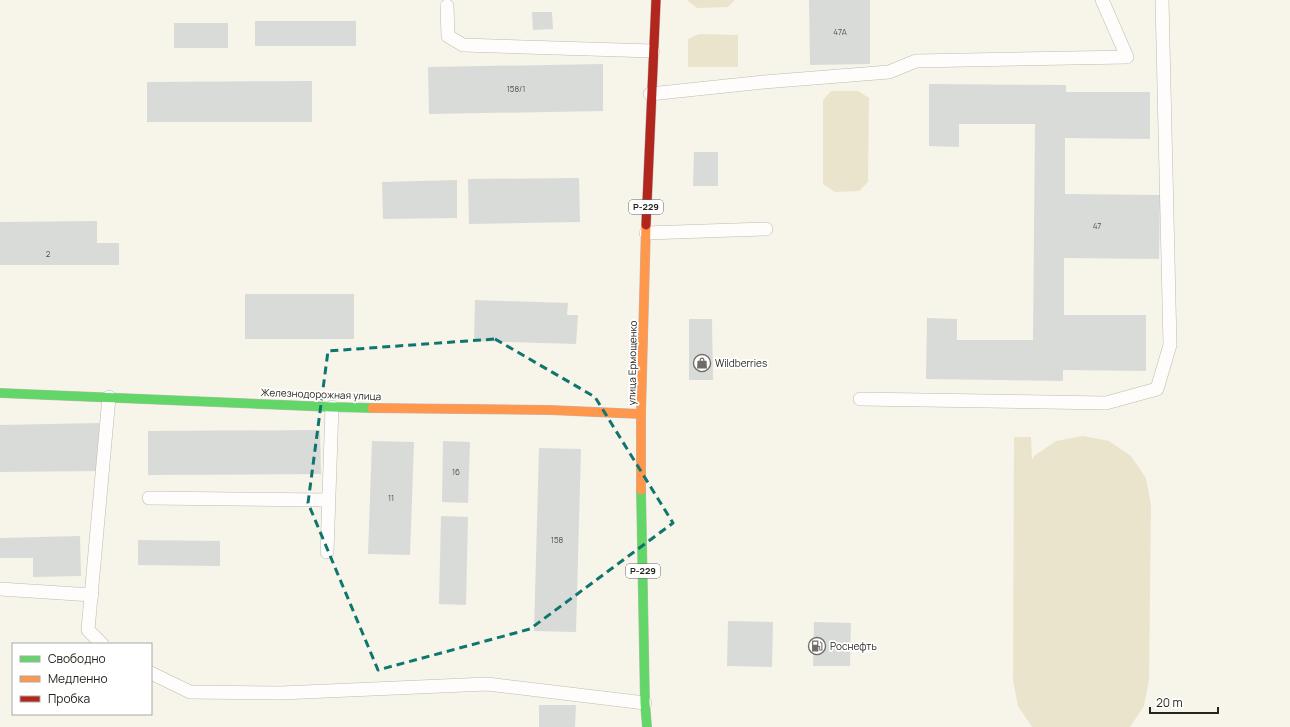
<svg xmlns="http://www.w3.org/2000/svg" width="1290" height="727" font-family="Manrope,sans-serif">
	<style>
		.green { fill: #ebe4cd }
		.building { fill: #d9dbd9 }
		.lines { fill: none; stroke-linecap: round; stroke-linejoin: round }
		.lane-casing { stroke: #bdbbb3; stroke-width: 14 }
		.fast-casing { stroke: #bdbbb3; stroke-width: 10 }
		.slow-casing { stroke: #bdbbb3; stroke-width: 10 }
		.jam-casing { stroke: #bdbbb3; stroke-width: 10 }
		.lane { stroke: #fefdfc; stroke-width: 13 }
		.fast { stroke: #63d668; stroke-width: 9 }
		.slow { stroke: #ff974d; stroke-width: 9 }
		.jam { stroke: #b3261e; stroke-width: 9 }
		.marked { fill: none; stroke: #0f766e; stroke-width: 3; stroke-dasharray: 8 5; stroke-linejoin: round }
		.labels { text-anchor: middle; stroke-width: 3.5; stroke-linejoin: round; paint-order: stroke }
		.number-label { font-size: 8px; fill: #53524c }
		.shield { fill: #fff; stroke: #676661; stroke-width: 1 }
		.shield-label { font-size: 9px; font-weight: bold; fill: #26241d }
		.street-label { font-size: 10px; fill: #26241d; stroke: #fff }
		.poi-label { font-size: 10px; fill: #26241d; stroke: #fff; text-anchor: start }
	</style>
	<rect width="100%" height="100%" fill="#f7f4ea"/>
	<!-- green -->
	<g class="green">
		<polygon points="687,0 735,0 728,7 697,8"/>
		<polygon points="699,34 738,35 738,67 688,67 688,39"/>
		<polygon points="831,91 858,91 869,98 868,182 859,191 835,192 823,184 823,100"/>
		<polygon points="1083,436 1109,441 1131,456 1146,478 1151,505 1149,680 1144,706 1130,727 1032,727 1018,706 1013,680 1014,437 1031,437 1032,460 1034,456 1056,441"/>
	</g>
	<!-- building -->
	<g class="building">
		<polygon points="809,0 870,0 870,64 810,65"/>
		<polygon points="532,12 552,12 553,29 533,30"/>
		<rect x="255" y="21" width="101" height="25"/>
		<rect x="174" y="23" width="54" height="25"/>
		<polygon points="603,64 603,111 429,114 428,67"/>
		<polygon points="312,81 312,122 147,122 147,82"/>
		<polygon points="929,84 1066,85 1066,92 1150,92 1150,139 1065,138 1065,194 1160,195 1159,259 1064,258 1064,315 1146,315 1146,371 1063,370 1063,381 926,379 927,318 957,319 957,340 1033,340 1035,124 959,124 959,147 929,146"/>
		<polygon points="694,152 718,152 718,186 693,186"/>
		<polygon points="579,178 580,222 469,224 468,179"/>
		<polygon points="457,180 457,218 383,219 382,182"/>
		<polygon points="97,221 97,243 119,243 119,265 0,265 0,222"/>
		<rect x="245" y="294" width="109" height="45"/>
		<polygon points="475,300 568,303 567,315 578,315 576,344 474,341"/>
		<polygon points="689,319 712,319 713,380 689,380"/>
		<polygon points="99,423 99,471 0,472 0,425"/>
		<polygon points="320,430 321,474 148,475 148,431"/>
		<polygon points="372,441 414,442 410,555 368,554"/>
		<polygon points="443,441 470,442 468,503 442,502"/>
		<polygon points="539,448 581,449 576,632 534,631"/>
		<polygon points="441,516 468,517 466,605 439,604"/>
		<polygon points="80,536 81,576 33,577 33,558 0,558 0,538"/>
		<polygon points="138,540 220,541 220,566 138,565"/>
		<polygon points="728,621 773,622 772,667 727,666"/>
		<polygon points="814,622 851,623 850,666 813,666"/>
		<polygon points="539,705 576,705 575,727 539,727"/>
	</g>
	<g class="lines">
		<!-- lane casing -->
		<g class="lane-casing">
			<g id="lane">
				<polyline points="447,6 448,36 463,45 653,51"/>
				<polyline points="650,94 764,82 889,72 916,61 1127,57 1102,0"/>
				<polyline points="646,233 766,229"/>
				<polyline points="860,399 1106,403 1157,389 1170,345 1162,0"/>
				<polyline points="149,498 328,500"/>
				<polyline points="327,552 332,407"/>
				<polyline points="0,589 92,595"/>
				<polyline points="102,644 88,630 109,397"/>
				<polyline points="151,673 190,692 281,693 487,684 645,703"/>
			</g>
		</g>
		<!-- fast casing -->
		<g class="fast-casing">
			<g id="fast">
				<polyline points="0,393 332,407 372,408"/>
				<polyline points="641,490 645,703 647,727"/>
			</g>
		</g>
		<!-- slow casing -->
		<g class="slow-casing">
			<g id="slow">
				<polyline points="372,408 550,410 641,414"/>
				<polyline points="641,490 641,413 646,225"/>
			</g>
		</g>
		<!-- jam casing -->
		<g class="jam-casing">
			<polyline id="jam" points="646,225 656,0"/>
		</g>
		<!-- lane -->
		<use href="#lane" class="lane"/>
		<!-- fast -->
		<use href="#fast" class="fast"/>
		<!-- slow -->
		<use href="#slow" class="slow"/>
		<!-- jam -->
		<use href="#jam" class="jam"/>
	</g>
	<!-- marked area -->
	<path class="marked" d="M495,339L595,397L673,523L530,629L378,670L308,503L328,351Z"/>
	<!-- icons -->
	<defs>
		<g id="shop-ring" transform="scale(0.9)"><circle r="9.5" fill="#fff" stroke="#6f6d65" stroke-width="1.5"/><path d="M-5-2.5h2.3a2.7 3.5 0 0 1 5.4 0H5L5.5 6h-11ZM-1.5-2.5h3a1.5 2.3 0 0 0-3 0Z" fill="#6f6d65"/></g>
		<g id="fuel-ring" transform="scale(0.9)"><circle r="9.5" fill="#fff" stroke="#6f6d65" stroke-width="1.5"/><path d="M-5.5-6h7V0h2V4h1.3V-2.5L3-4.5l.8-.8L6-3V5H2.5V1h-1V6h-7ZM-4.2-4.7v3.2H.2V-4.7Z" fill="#6f6d65"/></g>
	</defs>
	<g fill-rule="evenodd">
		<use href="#shop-ring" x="702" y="363"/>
		<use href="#fuel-ring" x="817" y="646"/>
	</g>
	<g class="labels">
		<!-- number labels -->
		<g class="number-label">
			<text x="840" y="35">47А</text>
			<text x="516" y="92">158/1</text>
			<text x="1097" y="229">47</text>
			<text x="48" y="257">2</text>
			<text x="456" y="475">16</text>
			<text x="391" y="501">11</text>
			<text x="557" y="543">158</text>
		</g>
		<!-- shield labels -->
		<g class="shield">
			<rect x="629" y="200" width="34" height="14" rx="3"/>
			<rect x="626" y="564" width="34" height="14" rx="3"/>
		</g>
		<g class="shield-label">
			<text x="646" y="210">Р-229</text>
			<text x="643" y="574">Р-229</text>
		</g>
		<!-- street labels -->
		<g class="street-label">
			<text transform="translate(632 363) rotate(-89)" y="4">улица Ермощенко</text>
			<text transform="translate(321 394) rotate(2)" y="4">Железнодорожная улица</text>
		</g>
		<!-- poi labels -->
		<g class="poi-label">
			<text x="715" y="367">Wildberries</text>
			<text x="830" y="650">Роснефть</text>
		</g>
	</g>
	<!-- legend -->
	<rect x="12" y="643" width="140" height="72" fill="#ffffff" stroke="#a8a7a5"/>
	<rect x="20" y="656" width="20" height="6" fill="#63d668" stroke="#a8a7a5"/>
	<text x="48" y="663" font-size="12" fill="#26241d">Свободно</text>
	<rect x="20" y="676" width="20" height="6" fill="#ff974d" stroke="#a8a7a5"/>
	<text x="48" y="683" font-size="12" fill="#26241d">Медленно</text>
	<rect x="20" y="696" width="20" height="6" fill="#b3261e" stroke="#a8a7a5"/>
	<text x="48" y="703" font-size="12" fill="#26241d">Пробка</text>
	<!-- scale -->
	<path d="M1150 707v6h68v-6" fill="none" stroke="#26241d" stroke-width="2"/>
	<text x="1156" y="707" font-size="12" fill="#26241d" stroke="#ffffff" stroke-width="3" paint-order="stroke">20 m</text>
</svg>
